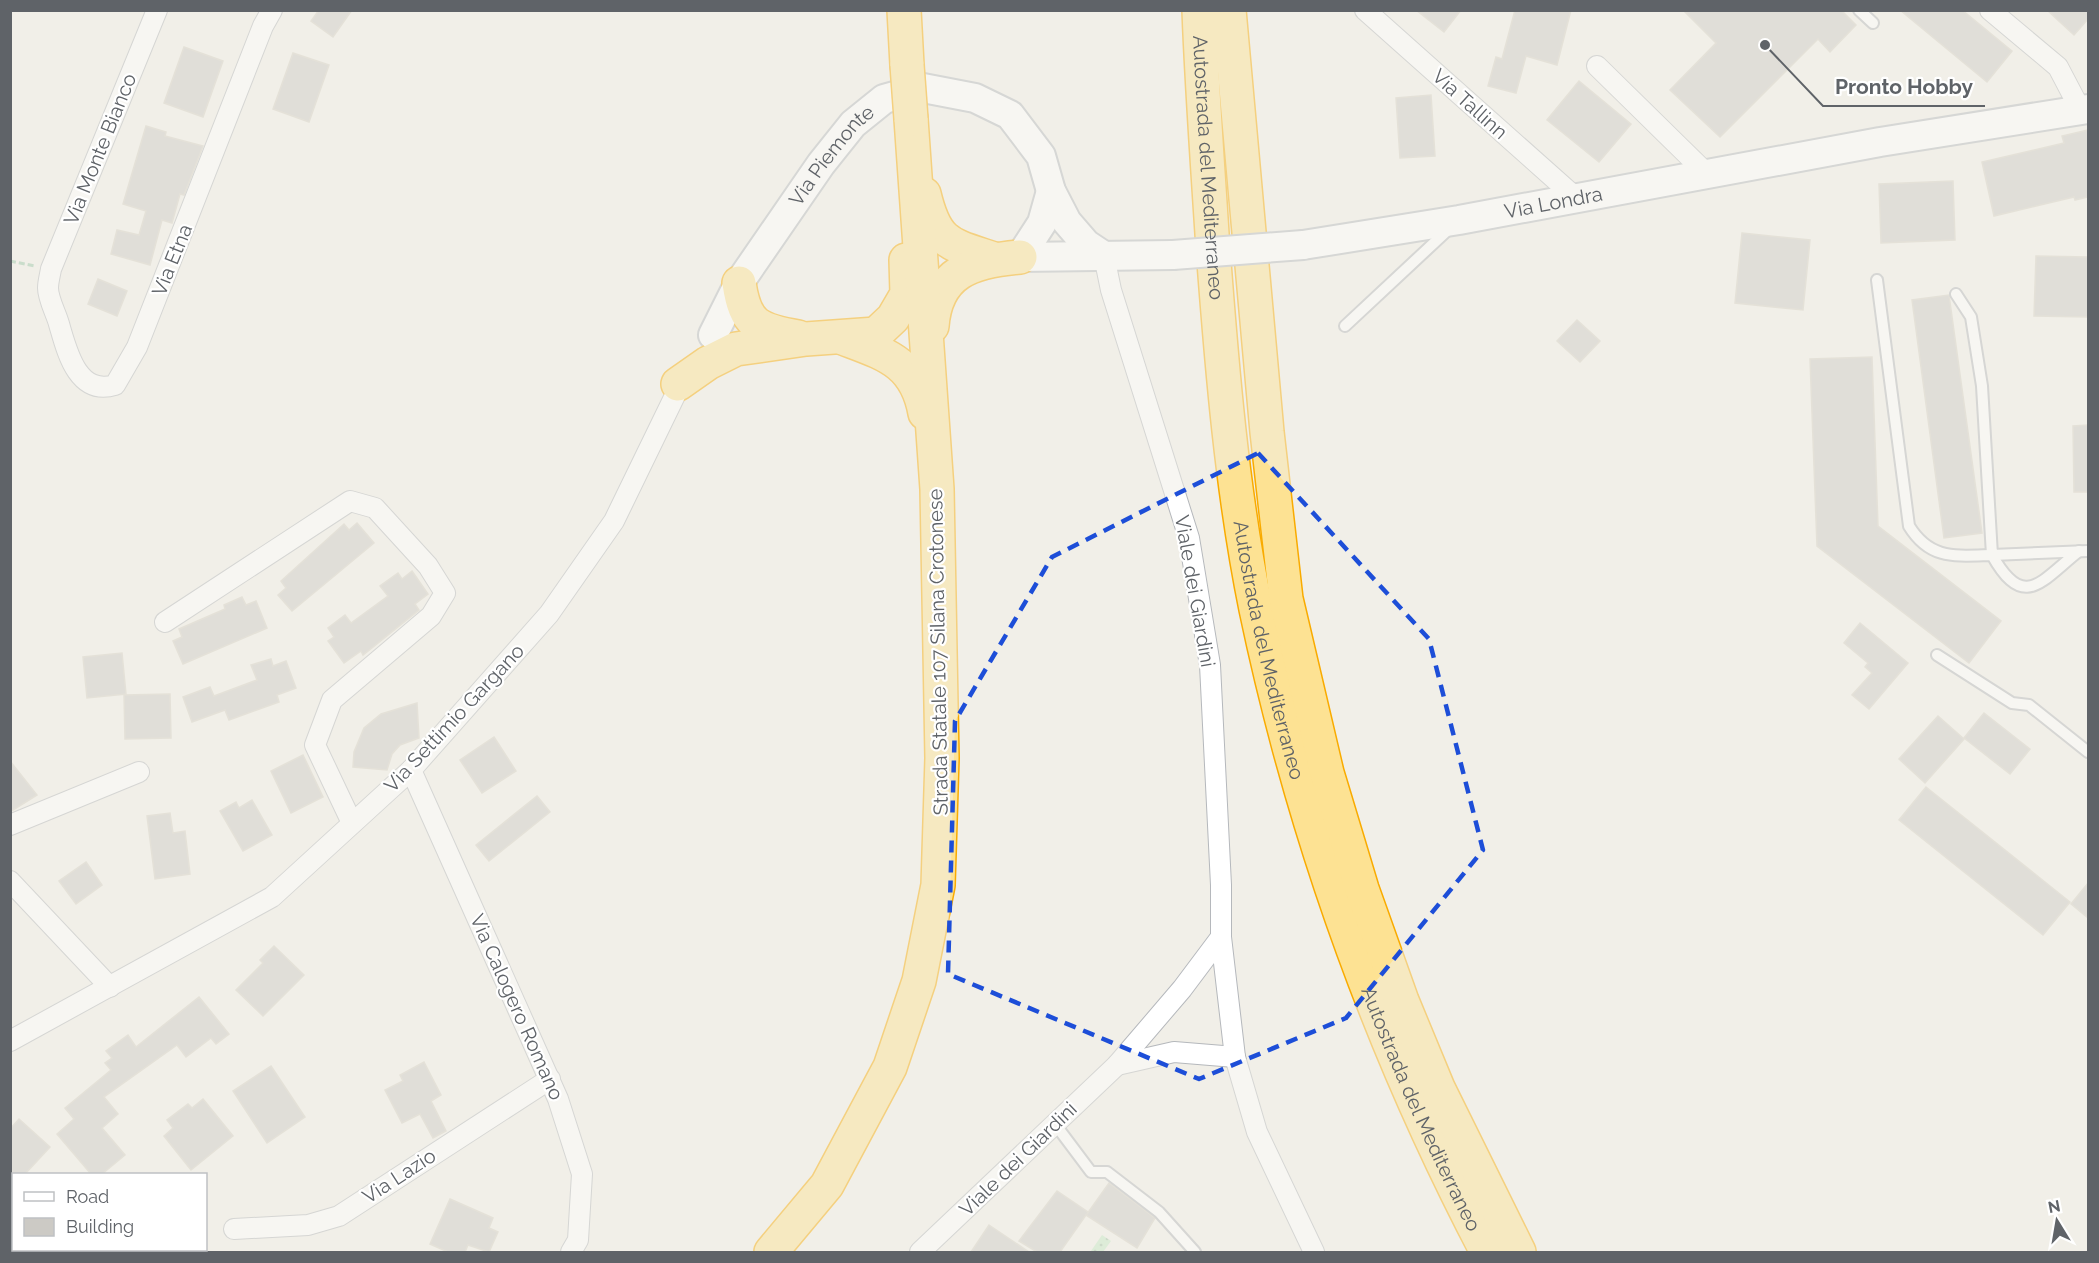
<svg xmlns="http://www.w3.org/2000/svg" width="2099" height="1263" font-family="Raleway,sans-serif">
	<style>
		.grass { fill: url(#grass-dots) }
		.building { fill: #cccac5; stroke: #d6d1c6; stroke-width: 1.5 }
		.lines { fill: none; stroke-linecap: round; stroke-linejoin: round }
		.lane-casing { stroke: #b5b8bc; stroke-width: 14 }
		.street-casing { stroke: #b5b8bc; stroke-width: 22 }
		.secondary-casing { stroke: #b6babf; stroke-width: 32 }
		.highway-casing { stroke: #f9ab00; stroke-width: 36 }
		.path { stroke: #9cc7a9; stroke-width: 3; stroke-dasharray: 6 3; stroke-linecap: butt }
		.lane { stroke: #fff; stroke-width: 10 }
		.street { stroke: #fff; stroke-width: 20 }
		.secondary { stroke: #fff; stroke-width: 28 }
		.highway { stroke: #fde293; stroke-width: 33 }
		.secondary-bridge-casing { stroke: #b6babf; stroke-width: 32; stroke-linecap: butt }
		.highway-bridge-casing { stroke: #f9ab00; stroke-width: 36; stroke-linecap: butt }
		.secondary-bridge { stroke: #fff; stroke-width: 28 }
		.highway-bridge { stroke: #fde293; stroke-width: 33 }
		.marked { fill: none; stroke: #1d4ed8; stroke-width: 4.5; stroke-dasharray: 12 8; stroke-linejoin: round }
		.labels { text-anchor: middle; stroke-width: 4.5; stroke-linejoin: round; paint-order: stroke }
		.street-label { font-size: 20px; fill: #5f6368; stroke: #fff }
		.leader { fill: none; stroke: #5f6368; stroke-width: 2 }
		.callout-dot { fill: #5f6368; stroke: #fff; stroke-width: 2 }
		.callout-label { font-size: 21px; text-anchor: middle; font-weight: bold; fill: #5f6368; stroke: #fff; stroke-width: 4.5; stroke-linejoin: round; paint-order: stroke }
	</style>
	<defs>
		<pattern id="grass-dots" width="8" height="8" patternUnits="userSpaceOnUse" patternTransform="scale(1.5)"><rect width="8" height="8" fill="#c5e8c5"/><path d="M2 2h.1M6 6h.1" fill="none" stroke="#a3c0a4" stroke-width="1.8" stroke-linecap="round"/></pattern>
	</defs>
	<rect width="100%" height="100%" fill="#f1efe8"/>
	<!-- grass -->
	<polygon class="grass" points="1102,1235 1111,1241 1103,1252 1091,1251"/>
	<!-- building -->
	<g class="building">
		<polygon points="319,10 352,10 333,37 311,21"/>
		<polygon points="1416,10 1461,10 1444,32"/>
		<polygon points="1515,10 1571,10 1557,65 1526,56 1516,93 1488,86 1496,57 1502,59"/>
		<polygon points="1683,10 1841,10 1856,25 1830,52 1818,39 1720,137 1670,90 1716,43"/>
		<polygon points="1900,10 1962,10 2012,51 1987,82"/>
		<polygon points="2047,10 2088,10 2088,19 2074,35"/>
		<polygon points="184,47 223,61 203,117 164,103"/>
		<polygon points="293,53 329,65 309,122 273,109"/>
		<polygon points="1579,81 1631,124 1599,162 1547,120"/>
		<polygon points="1431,95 1435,156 1400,158 1396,98"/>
		<polygon points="146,126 166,132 165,136 203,146 184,195 180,194 172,223 162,220 150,265 111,254 117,230 139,235 146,211 123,204"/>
		<polygon points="2088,130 2088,197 2075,200 2074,197 1994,216 1982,162 2064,143 2062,136"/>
		<polygon points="1953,181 1955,240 1881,243 1879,184"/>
		<polygon points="1742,233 1810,240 1803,310 1735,303"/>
		<polygon points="2036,256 2088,257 2088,317 2034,316"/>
		<polygon points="98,279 127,291 117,316 88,304"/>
		<polygon points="1949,295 1982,533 1944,538 1912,300"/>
		<polygon points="1577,320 1600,341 1580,362 1557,341"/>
		<polygon points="1872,357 1878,526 2001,621 1969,663 1817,546 1810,359"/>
		<polygon points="2088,425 2088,492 2074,492 2073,426"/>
		<polygon points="357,523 374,543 292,611 278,595 286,588 281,581 344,524 349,530"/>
		<polygon points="412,571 428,594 415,604 419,610 363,655 361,651 344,663 328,641 334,637 328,628 345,615 351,623 388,596 380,586 398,573 402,579"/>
		<polygon points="242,597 246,605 256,601 267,628 183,664 173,641 182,637 179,629 225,609 224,605"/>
		<polygon points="1860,623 1908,663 1869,709 1852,695 1872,673 1865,667 1868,663 1844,643"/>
		<polygon points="122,653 126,694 87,698 83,657"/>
		<polygon points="271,659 273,666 286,661 296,688 277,695 279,702 229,720 225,710 192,722 183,697 210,687 214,696 257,680 251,665"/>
		<polygon points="170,694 171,738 125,739 124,695"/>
		<polygon points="417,703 419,738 400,745 392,754 387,770 353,767 354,752 364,728 381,714"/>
		<polygon points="1984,713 2030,749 2010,774 1964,738"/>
		<polygon points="1938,716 1964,739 1925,783 1899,759"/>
		<polygon points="494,737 516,771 482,793 460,760"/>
		<polygon points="303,755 323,797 291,813 271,771"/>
		<polygon points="10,761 37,795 10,812"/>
		<polygon points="1926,787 2070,902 2043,935 1899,820"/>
		<polygon points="537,796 550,812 489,861 476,845"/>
		<polygon points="252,800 272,835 243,851 220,811 236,802 239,808"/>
		<polygon points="170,813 173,833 185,831 190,874 155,879 147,816"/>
		<polygon points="86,862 102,885 76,904 59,881"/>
		<polygon points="2088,883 2088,918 2071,904"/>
		<polygon points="274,946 304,975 263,1016 236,990 263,963 260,960"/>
		<polygon points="199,997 229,1034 216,1044 211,1038 186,1057 177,1045 104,1097 118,1114 102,1128 125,1155 102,1174 91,1174 57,1134 74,1119 65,1108 111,1070 105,1063 112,1058 106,1051 128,1035 136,1047"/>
		<polygon points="424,1062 441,1095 431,1101 446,1131 433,1138 420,1114 402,1123 385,1090 403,1081 400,1075"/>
		<polygon points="271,1066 305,1117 267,1143 233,1091"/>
		<polygon points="203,1099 233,1136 191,1170 164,1136 173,1128 167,1120 188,1104 192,1108"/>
		<polygon points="19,1119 50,1147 25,1174 10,1174 10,1129"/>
		<polygon points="1109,1183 1155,1218 1137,1248 1086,1215 1060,1252 1037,1252 1019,1241 1057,1191 1088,1212 1087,1214"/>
		<polygon points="450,1199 493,1218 489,1228 498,1232 489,1252 468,1245 465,1252 448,1252 430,1244"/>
		<polygon points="989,1225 1029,1252 971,1252"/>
	</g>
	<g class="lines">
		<!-- lane casing -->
		<g class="lane-casing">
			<g id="lane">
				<polyline points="1859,10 1873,23"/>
				<path d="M1877,280L1909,526C1930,560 1955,556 1992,555C2024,612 2041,581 2079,551"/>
				<polyline points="1956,294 1971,317 1982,386 1992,555 2088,551"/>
				<polyline points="1345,326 1450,228"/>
				<polyline points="1937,655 2012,703 2029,705 2088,752"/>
				<polyline points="1055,1124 1091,1172 1107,1172 1159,1212 1195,1252"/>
			</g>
		</g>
		<!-- street casing -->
		<g class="street-casing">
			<g id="street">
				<path d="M157,10L51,269C50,275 48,282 48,288C48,299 56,313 59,324C67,351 77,396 115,385L137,347L263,26L272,10"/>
				<polyline points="1365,10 1575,197"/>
				<polyline points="1990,10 2058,67 2080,109"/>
				<polyline points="1597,66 1707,174"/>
				<polyline points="1104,256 1111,290 1189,538 1210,665 1221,885 1221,937 1235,1057 1257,1132 1314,1252"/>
				<polyline points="165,622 350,501 375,508 428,566 445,593 431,616 332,700 315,745 352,823"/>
				<polyline points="411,770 558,1099 582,1174 578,1240 571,1252"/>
				<polyline points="10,825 139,772"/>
				<polyline points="10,881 110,987"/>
				<polyline points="10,1041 272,897 411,770 549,614 614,521 684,377"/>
				<polyline points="1117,1065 1174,1052 1235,1057"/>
				<polyline points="234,1229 308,1225 339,1216 550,1079"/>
				<polyline points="920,1252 1117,1065 1182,989 1221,937"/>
			</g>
		</g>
		<!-- secondary casing -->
		<g class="secondary-casing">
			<g id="secondary">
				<path id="s1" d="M1303,245L1459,220L1880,142L2088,109"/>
				<polyline points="1020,257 1173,255"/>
				<polyline points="1020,257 1042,223 1051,191"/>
				<path id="s2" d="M713,335L739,283L821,164L853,124L884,99L923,88L975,98L1010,115L1041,156L1051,191L1067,222L1086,244L1104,256"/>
			</g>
		</g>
		<!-- highway casing -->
		<g class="highway-casing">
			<g id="highway">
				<polyline points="904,10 907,65"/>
				<path id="s3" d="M1199,10C1202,90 1208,170 1213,249C1222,369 1232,491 1256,609C1303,833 1381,1050 1487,1252"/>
				<polyline points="1229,10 1267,432 1286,599 1327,773 1362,889 1402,1001 1438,1088 1519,1252"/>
				<path d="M924,194C936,244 949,244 994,259"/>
				<path d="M739,283C745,325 758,330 798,337"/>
				<path d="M932,326C936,272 972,261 1020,257"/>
				<path d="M843,338C885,354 916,362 925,413"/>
				<polyline points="678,384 708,363 736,349 806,339 876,334 893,318 907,294 906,260"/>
				<polyline points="771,1252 827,1185 890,1067 919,981 938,885 942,758 937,489 911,119"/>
			</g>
		</g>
		<!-- path -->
		<polyline class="path" points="10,261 35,266"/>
		<!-- lane -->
		<use href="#lane" class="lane"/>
		<!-- street -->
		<use href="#street" class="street"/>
		<!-- secondary -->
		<use href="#secondary" class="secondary"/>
		<!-- highway -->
		<use href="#highway" class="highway"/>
		<!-- secondary-bridge casing -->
		<g class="secondary-bridge-casing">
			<polyline id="secondary-bridge" points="1173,255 1303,245"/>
		</g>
		<!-- highway-bridge casing -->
		<g class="highway-bridge-casing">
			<polyline id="highway-bridge" points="907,65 911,119"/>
		</g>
		<!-- secondary-bridge -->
		<use href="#secondary-bridge" class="secondary-bridge"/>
		<!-- highway-bridge -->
		<use href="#highway-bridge" class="highway-bridge"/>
	</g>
	<!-- marked area -->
	<path d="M0 0H2099V1263H0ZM1258,453L1429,639L1483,850L1346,1018L1199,1079L948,974L955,721L1052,557Z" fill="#f1efe8" fill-opacity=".55" fill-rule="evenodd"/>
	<path class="marked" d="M1258,453L1429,639L1483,850L1346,1018L1199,1079L948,974L955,721L1052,557Z"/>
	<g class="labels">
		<!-- street labels -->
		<g class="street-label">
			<text transform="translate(1470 104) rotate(42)" y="7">Via Tallinn</text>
			<text transform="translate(100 149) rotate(-68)" y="7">Via Monte Bianco</text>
			<text dy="7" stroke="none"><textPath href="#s2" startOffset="216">Via Piemonte</textPath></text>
			<text dy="7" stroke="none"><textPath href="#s3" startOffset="158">Autostrada del Mediterraneo</textPath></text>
			<text dy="7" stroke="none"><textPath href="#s1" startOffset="254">Via Londra</textPath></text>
			<text transform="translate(172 260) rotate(-68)" y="7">Via Etna</text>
			<text transform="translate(1195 591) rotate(80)" y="7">Viale dei Giardini</text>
			<text dy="7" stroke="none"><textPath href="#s3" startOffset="645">Autostrada del Mediterraneo</textPath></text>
			<text transform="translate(938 652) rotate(-91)" y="7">Strada Statale 107 Silana Crotonese</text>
			<text transform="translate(454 718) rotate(-47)" y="7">Via Settimio Gargano</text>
			<text transform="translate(517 1007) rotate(66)" y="7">Via Calogero Romano</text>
			<text dy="7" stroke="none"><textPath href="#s3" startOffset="1130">Autostrada del Mediterraneo</textPath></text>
			<text transform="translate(1018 1159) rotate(-44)" y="7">Viale dei Giardini</text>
			<text transform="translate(399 1176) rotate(-33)" y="7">Via Lazio</text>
		</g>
	</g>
	<!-- callouts -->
	<path class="leader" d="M1765 45L1823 106H1985"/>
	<circle class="callout-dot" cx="1765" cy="45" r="6"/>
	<g class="callout-label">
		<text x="1904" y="94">Pronto Hobby</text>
	</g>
	<!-- border -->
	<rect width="2099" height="1263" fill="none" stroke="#5f6368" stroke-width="24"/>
	<!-- legend -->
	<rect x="12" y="1173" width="195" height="78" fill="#ffffff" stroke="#bfc1c3" stroke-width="1.5"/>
	<rect x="24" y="1192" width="30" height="9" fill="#ffffff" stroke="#bfc1c3" stroke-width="1.5"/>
	<text x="66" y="1203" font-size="18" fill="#5f6368">Road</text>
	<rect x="24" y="1218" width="30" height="18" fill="#cccac5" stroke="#bfc1c3" stroke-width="1.5"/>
	<text x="66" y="1233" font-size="18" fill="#5f6368">Building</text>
	<!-- north arrow -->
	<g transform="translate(2057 1221) rotate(349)" stroke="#ffffff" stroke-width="4.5" paint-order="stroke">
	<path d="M0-4.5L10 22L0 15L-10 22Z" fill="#5f6368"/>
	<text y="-9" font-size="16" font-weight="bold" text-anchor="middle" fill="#5f6368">N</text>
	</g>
</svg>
